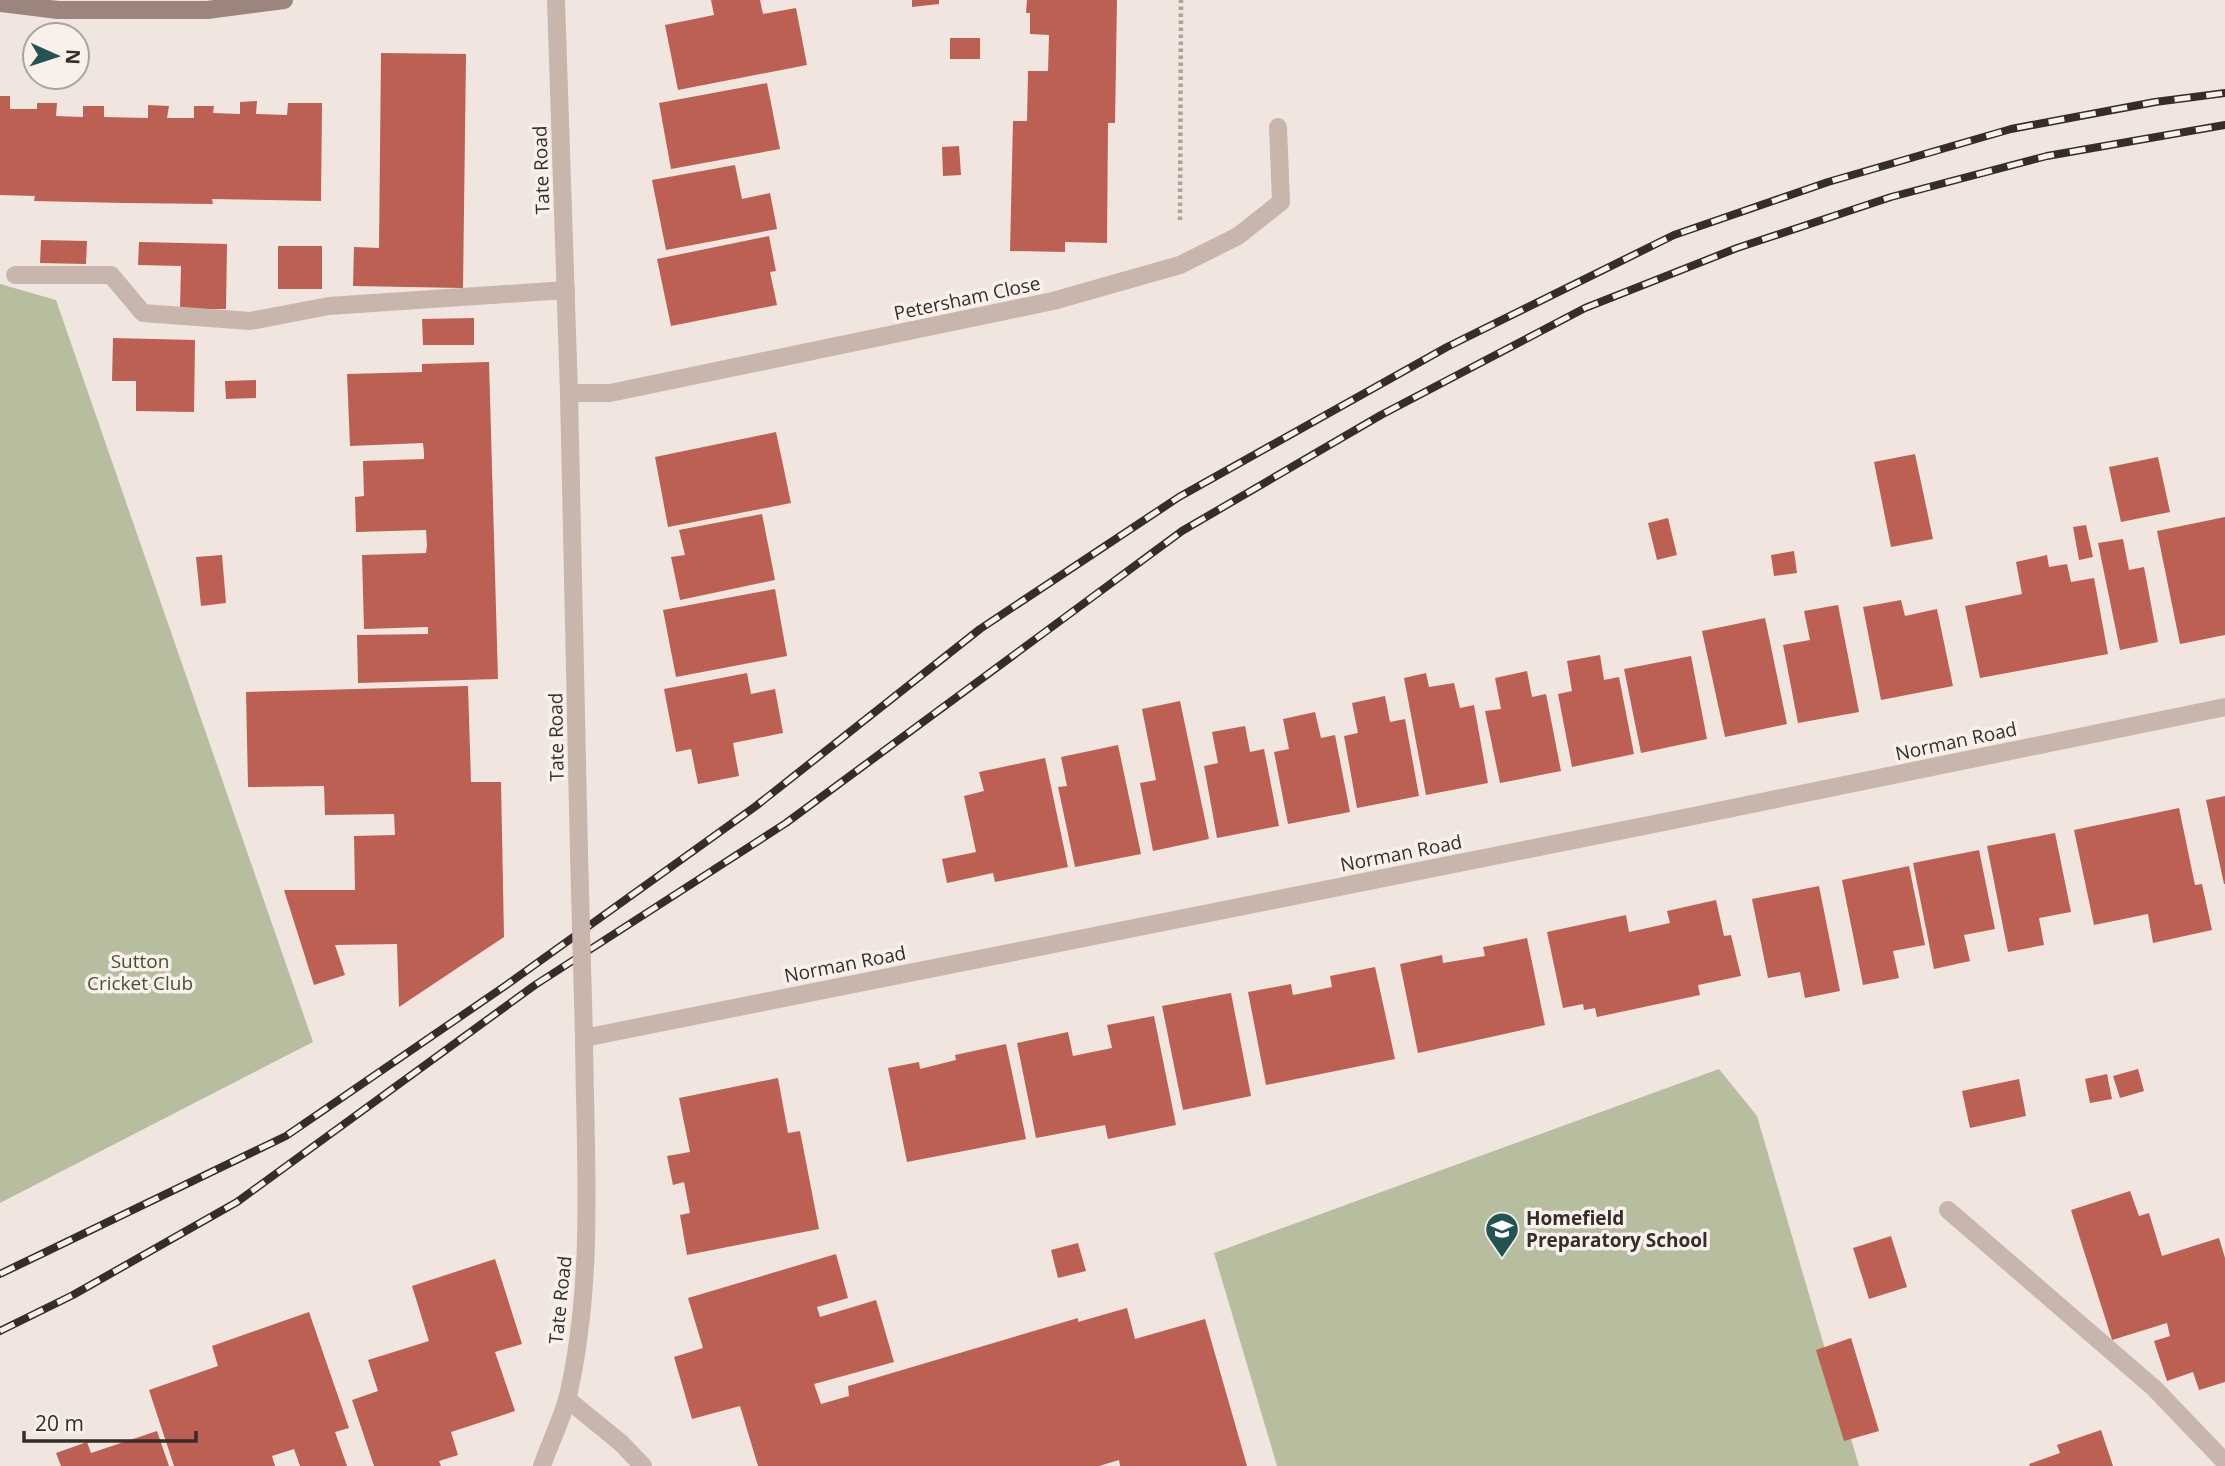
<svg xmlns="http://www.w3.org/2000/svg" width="2225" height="1466" font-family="'Open Sans',sans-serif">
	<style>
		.green { fill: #b7bea0 }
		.building { fill: #bb6053 }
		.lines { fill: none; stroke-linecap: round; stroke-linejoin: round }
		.path { stroke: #b39f96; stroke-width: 4.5; stroke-dasharray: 3.5 3.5; stroke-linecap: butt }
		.lane { stroke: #c8b5ac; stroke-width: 18 }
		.street { stroke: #c8b5ac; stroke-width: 18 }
		.secondary { stroke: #9b857d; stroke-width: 18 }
		.rail-casing { stroke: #362d2a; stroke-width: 8 }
		.rail { stroke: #f8f1eb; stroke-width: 5; stroke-dasharray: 16; stroke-linecap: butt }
		.street-bridge { stroke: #c8b5ac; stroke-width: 18 }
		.labels { text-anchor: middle; stroke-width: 7; stroke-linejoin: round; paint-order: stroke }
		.street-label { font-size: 19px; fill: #362d2a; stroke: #f8f1eb }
		.park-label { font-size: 19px; fill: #495230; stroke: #f8f1eb }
		.poi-label { font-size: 19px; font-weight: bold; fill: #362d2a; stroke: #f8f1eb; text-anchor: start }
	</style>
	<rect width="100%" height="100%" fill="#f0e6df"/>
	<!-- green -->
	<g class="green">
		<polygon points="0,284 56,300 313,1042 0,1203"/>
		<polygon points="1719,1069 1757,1116 1859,1466 1277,1466 1214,1253"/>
	</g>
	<!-- building -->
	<g class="building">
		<polygon points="711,0 760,0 763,14 796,8 807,65 678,90 665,25 714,15"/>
		<polygon points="912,0 939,0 939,4 912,7"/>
		<polygon points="1027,0 1117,0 1115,123 1108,123 1107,243 1065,242 1065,252 1010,251 1013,121 1027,121 1028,71 1048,71 1049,35 1030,34 1030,13 1026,13"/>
		<rect x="950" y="38" width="30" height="21"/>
		<polygon points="381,53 466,54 463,288 353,286 354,247 379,248"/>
		<polygon points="767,83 780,149 671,169 659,103"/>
		<polygon points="0,96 10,96 10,109 37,109 37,103 57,103 56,116 83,117 83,106 104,106 104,117 148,118 148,105 169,106 167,118 194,118 194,106 214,106 213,113 240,114 240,102 257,101 256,114 287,115 288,103 322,103 321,201 212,199 213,204 125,203 34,201 35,196 0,195"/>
		<polygon points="959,146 961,175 943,176 942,147"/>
		<polygon points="735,165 742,199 770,193 777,229 666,250 652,180"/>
		<polygon points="769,236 776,271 770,272 777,305 671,326 657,259"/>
		<polygon points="41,240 87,241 86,264 40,263"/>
		<polygon points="139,242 227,244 226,309 180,309 181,266 138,265"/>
		<rect x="278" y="246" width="44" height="43"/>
		<polygon points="474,318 474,345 423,345 422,319"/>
		<polygon points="113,338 195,340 194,412 136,411 136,381 112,381"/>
		<polygon points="489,362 498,679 358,683 357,635 428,634 428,627 364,629 362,555 426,553 427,546 426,530 356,532 355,497 364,496 363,461 424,459 424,453 423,443 350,446 347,374 422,372 422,364"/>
		<polygon points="256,380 256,398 226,399 225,381"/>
		<polygon points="776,432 791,503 668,527 655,457"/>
		<polygon points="1915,454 1933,539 1891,547 1874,462"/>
		<polygon points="2158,457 2170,512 2121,522 2109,467"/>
		<polygon points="762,514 775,580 680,600 671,557 685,555 679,530"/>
		<polygon points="2225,517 2225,635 2180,644 2157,531"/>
		<polygon points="1668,518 1677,555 1657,560 1648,523"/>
		<polygon points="2086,525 2093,557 2079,560 2073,527"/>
		<polygon points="2123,539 2129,570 2144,567 2158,642 2120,650 2098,543"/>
		<polygon points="1794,551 1797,573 1774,576 1771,555"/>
		<polygon points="222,555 226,603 201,606 196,557"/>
		<polygon points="2047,555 2049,567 2067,564 2071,582 2094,578 2108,654 1980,678 1965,606 2022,594 2016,562"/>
		<polygon points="775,589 787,656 676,677 663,610"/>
		<polygon points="1901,600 1905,616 1937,609 1953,686 1881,700 1863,607"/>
		<polygon points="1838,605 1859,712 1798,723 1783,645 1810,640 1804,611"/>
		<polygon points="1765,618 1787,724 1725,737 1702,631"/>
		<polygon points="1600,655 1604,680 1619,677 1634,754 1572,767 1558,694 1572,691 1567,661"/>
		<polygon points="1691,656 1707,739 1641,753 1624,669"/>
		<polygon points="1527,671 1532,697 1546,694 1561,771 1500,783 1485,711 1501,709 1495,678"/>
		<polygon points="747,673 751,694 775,689 783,733 733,743 739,776 698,784 691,749 676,752 664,689"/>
		<polygon points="1426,673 1429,687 1454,683 1460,708 1474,705 1488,783 1426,795 1404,678"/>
		<polygon points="468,686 471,782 501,782 504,937 399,1007 397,944 335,945 345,975 314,985 284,890 355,890 354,836 395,835 394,814 325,815 324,786 248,787 246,692"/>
		<polygon points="1385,696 1390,722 1405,719 1419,796 1357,808 1344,736 1358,733 1352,703"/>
		<polygon points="1180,701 1209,839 1153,851 1140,783 1156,780 1142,709"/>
		<polygon points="1315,712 1321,738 1335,735 1350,812 1288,824 1274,752 1289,749 1283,719"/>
		<polygon points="1245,726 1250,752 1264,749 1279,826 1217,838 1204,766 1218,763 1212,732"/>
		<polygon points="1118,745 1141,854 1075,867 1058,787 1067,786 1061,757"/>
		<polygon points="1045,758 1068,867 995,882 993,873 947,883 942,859 976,852 964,796 984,791 979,772"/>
		<polygon points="2225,796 2225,884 2224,884 2206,800"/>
		<polygon points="2179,808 2195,885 2202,884 2212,930 2153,943 2148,914 2094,925 2074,830"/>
		<polygon points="2055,833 2071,912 2039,918 2044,945 2008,952 1987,846"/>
		<polygon points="1979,850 1995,929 1964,935 1970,961 1934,969 1913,863"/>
		<polygon points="1909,866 1925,945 1893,951 1899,978 1863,985 1842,880"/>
		<polygon points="1819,886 1840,991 1805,998 1800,972 1768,978 1752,899"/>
		<polygon points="1716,900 1724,936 1731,935 1741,976 1698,985 1700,995 1597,1017 1595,1008 1584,1010 1583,1004 1563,1008 1547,932 1626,915 1629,932 1670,923 1667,911"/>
		<polygon points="1527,938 1545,1025 1418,1053 1400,964 1442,955 1443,963 1485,956 1483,947"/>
		<polygon points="1375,967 1395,1059 1266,1085 1248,992 1291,984 1293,995 1332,987 1330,976"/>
		<polygon points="1231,993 1251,1096 1183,1110 1162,1006"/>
		<polygon points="1154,1016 1176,1125 1108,1139 1105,1125 1036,1138 1017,1043 1068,1032 1073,1056 1112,1048 1107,1025"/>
		<polygon points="1006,1044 1026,1139 907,1162 888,1068 919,1062 920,1069 956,1060 955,1055"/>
		<polygon points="2138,1069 2144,1091 2120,1098 2113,1076"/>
		<polygon points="2107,1074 2112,1099 2090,1103 2085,1079"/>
		<polygon points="778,1078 788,1133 800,1131 819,1229 687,1255 680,1215 690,1213 684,1182 673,1185 667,1156 690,1152 679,1098"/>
		<polygon points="2019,1079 2026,1116 1970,1128 1962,1091"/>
		<polygon points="2130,1191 2139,1216 2149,1213 2162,1256 2219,1238 2225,1258 2225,1382 2199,1390 2193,1372 2167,1381 2154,1341 2170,1336 2167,1323 2112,1340 2071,1210"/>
		<polygon points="1891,1236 1907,1287 1869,1299 1853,1248"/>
		<polygon points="1078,1243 1086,1271 1058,1278 1051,1250"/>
		<polygon points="836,1254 848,1298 817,1307 820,1317 876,1300 894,1362 814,1384 821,1404 849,1396 848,1386 1078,1318 1078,1322 1127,1308 1135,1339 1205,1319 1247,1466 1120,1466 1119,1460 1099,1466 758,1466 740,1406 692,1419 674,1357 703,1348 688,1298"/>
		<polygon points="495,1259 522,1344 495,1352 515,1411 451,1432 458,1455 439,1461 441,1466 374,1466 352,1400 378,1391 368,1360 429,1341 412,1286"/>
		<polygon points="309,1312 349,1428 335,1432 347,1466 300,1466 294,1449 272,1456 275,1466 174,1466 149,1390 218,1366 212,1346"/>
		<polygon points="1851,1338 1879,1431 1844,1441 1816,1350"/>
		<polygon points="2101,1430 2113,1466 2030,1466 2029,1464 2060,1453 2057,1445"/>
		<polygon points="157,1431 169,1466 61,1466 56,1453 87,1442 91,1453"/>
	</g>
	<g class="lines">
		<!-- path -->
		<polyline class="path" points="1180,220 1181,0"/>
		<!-- lane -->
		<g class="lane">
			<polyline points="15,275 111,275 143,313 250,321 329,306 566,290"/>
			<polyline points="1948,1210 2154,1388 2225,1462"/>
			<polyline points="567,1399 621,1443 643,1466"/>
		</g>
		<!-- street -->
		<g class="street">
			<polyline points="556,0 569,393 579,854"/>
			<polyline points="569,393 610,393 1053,301 1180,265 1238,236 1281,202 1278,127"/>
			<path d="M542,1466C550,1443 562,1419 568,1396C595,1278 585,1157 584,1038L1674,820L2225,707"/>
		</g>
		<!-- secondary -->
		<polyline class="secondary" points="0,3 58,10 207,10 284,0"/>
		<!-- rail casing -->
		<g class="rail-casing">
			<g id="rail">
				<polyline points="0,1274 286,1136 505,986 756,806 980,629 1179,497 1447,347 1674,235 1828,182 2011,129 2155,102 2225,93"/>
				<polyline points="0,1331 73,1295 237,1202 535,985 786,823 1182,531 1381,415 1585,308 1737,248 1891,197 2047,156 2225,125"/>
			</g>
		</g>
		<!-- rail -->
		<use href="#rail" class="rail"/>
		<!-- street-bridge -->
		<polyline class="street-bridge" points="579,854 584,1038"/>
	</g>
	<!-- icons -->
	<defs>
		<g id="school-pin" transform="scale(1.75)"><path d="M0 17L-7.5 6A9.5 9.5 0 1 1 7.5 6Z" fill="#235452" stroke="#f8f1eb"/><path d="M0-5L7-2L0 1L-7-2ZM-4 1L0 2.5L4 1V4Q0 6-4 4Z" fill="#fff"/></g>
	</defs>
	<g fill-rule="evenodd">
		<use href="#school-pin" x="1502" y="1229"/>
	</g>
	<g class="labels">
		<!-- street labels -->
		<g class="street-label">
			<text transform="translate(541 170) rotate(-92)" y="7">Tate Road</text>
			<text transform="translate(967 298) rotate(-12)" y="7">Petersham Close</text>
			<text transform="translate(556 737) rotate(-91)" y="7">Tate Road</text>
			<text transform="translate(1956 741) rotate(-12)" y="7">Norman Road</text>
			<text transform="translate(1401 853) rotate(-11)" y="7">Norman Road</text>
			<text transform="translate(845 964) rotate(-11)" y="7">Norman Road</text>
			<text transform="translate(560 1300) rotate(-84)" y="7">Tate Road</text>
		</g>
		<!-- park labels -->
		<g class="park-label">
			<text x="140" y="968">Sutton<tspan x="140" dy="22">Cricket Club</tspan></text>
		</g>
		<!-- poi labels -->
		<g class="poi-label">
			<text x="1526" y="1225">Homefield<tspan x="1526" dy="22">Preparatory School</tspan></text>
		</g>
	</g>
	<!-- north arrow -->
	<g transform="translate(56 56) rotate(93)"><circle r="33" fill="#f8f1eb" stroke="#aaa39e" stroke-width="2"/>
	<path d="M0-5L12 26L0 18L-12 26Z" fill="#235452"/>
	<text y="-10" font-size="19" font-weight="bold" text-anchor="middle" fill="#362d2a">N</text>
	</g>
	<!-- scale -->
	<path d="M24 1431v10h172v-10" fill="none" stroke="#362d2a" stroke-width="3.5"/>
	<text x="35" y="1431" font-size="21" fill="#362d2a" stroke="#f8f1eb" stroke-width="5" paint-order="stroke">20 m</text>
</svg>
